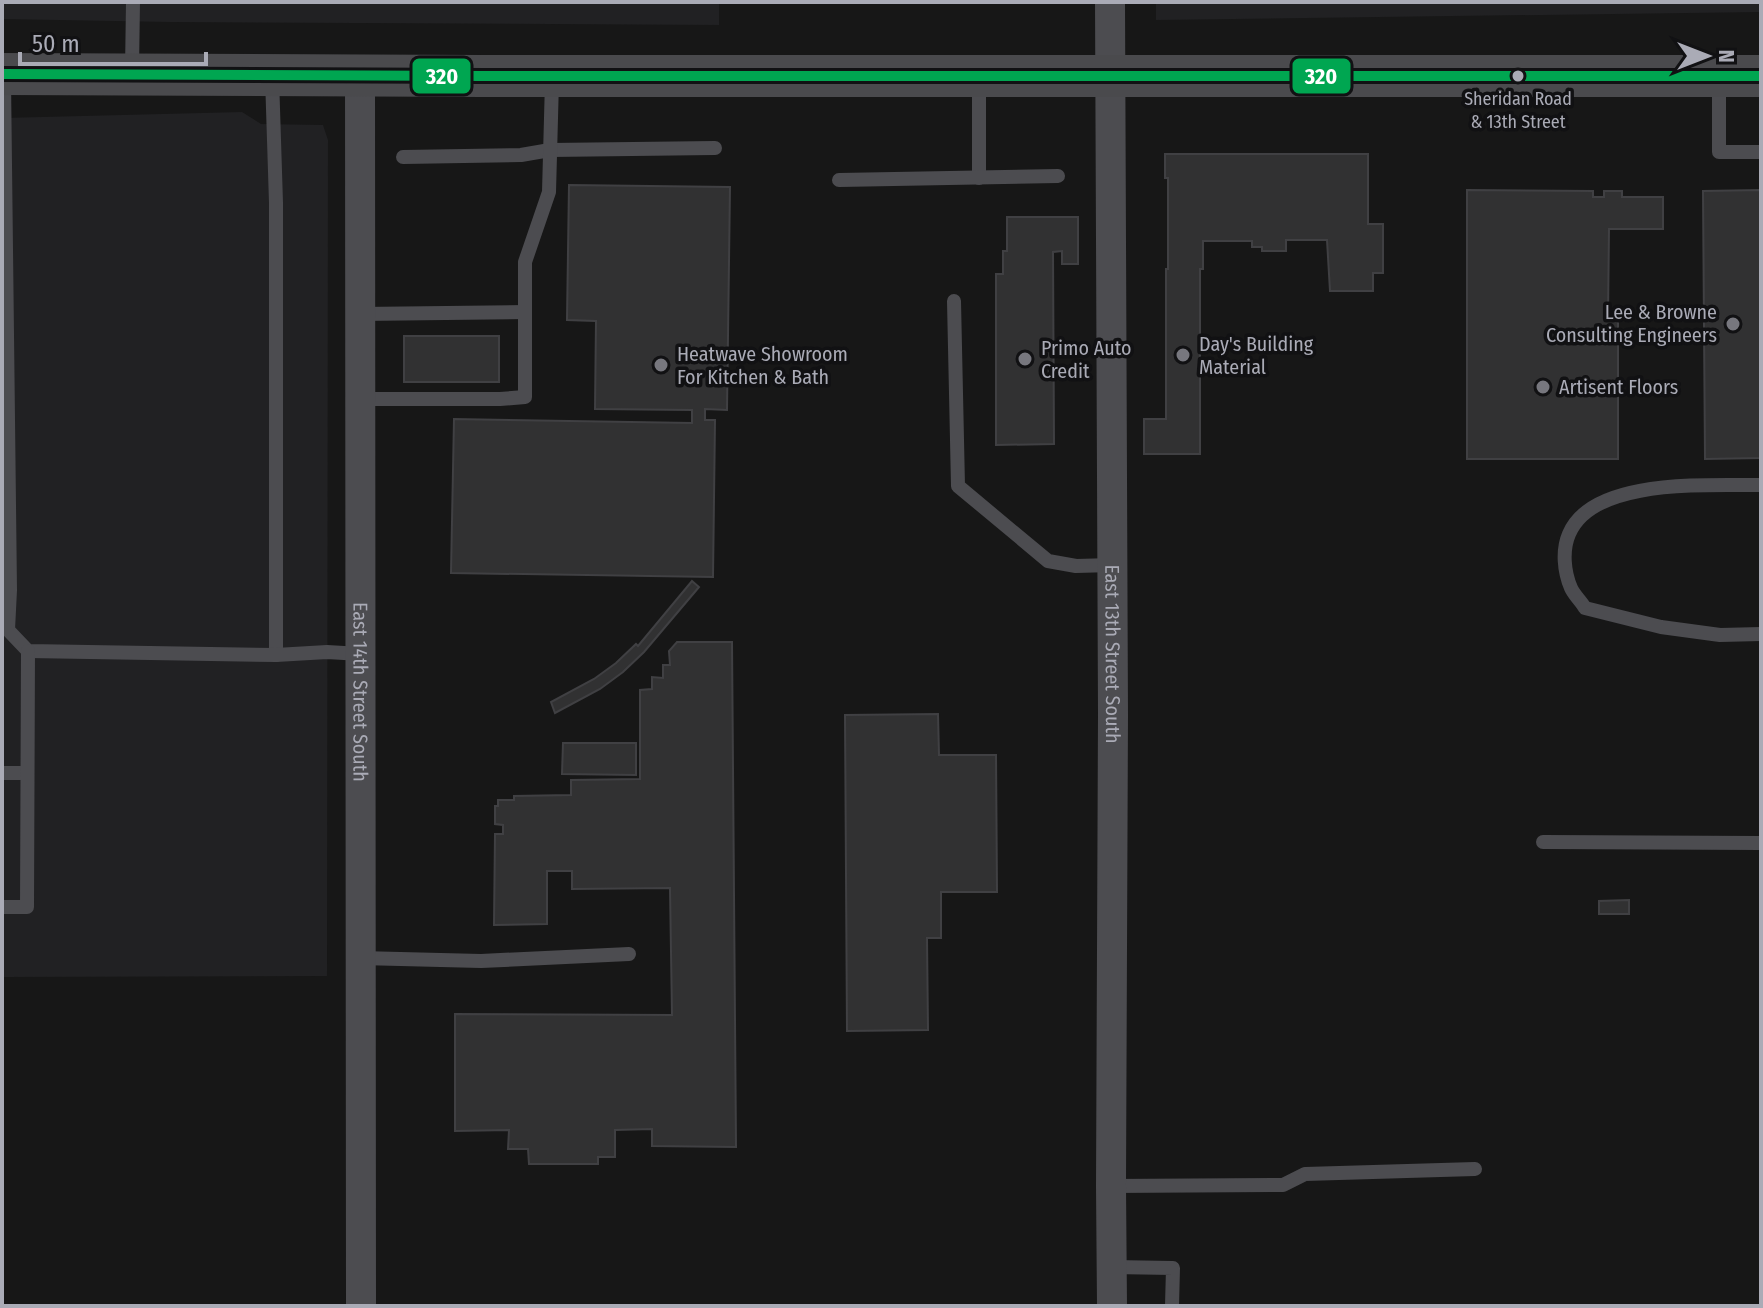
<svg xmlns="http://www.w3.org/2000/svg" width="1763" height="1308" font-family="'Fira Sans Condensed',sans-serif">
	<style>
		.built { fill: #212123 }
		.building { fill: #313132; stroke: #404043; stroke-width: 2 }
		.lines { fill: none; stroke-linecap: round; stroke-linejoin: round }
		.lane { stroke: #4c4c50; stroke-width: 14 }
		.street { stroke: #4c4c50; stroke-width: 30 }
		.secondary { stroke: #4a4a4d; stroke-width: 42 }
		.bus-1-casing { stroke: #111113; stroke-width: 16 }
		.bus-1 { stroke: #00a651; stroke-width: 10 }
		.bus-dot { fill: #aaabb6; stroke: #111113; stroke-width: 3 }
		.poi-dot { fill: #77777e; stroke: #111113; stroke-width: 3 }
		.labels { text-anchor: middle; stroke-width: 7; stroke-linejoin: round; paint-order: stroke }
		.bus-label { font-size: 18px; fill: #aaabb6; stroke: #111113 }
		.poi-label { font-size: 20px; fill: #aaabb6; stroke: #111113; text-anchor: start }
		.street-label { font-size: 20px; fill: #aaabb6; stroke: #111113 }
		.line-badge { stroke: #111113; stroke-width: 3 }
		.badge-label { font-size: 22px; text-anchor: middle; font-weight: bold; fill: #fff }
	</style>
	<rect width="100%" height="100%" fill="#171717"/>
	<!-- built -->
	<g class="built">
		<polygon points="2,2 719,2 719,25 170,22 2,19"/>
		<polygon points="1156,2 1761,2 1761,12 1156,20"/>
		<polygon points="242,112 261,124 323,125 328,140 327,976 2,977 2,118"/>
	</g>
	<!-- building -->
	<g class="building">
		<polygon points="1165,154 1368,154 1368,224 1383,224 1383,273 1373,273 1373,291 1330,291 1327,240 1286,240 1286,251 1262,251 1262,247 1252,247 1252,241 1203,241 1203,269 1200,269 1200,454 1144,454 1144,419 1166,419 1166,269 1168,269 1168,178 1165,178"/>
		<polygon points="569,185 730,187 727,410 705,409 705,420 715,420 713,577 451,573 454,419 692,423 692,410 595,409 596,321 567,320"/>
		<polygon points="1467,190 1593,191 1593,197 1604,197 1604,191 1622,191 1622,197 1663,197 1663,229 1609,229 1608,316 1618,316 1618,459 1467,459"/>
		<polygon points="1761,190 1761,458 1705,459 1703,191"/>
		<polygon points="1007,217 1078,217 1078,264 1062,264 1062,251 1053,252 1054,444 996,445 996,274 1003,274 1003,251 1007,251"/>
		<rect x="404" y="336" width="95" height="46"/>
		<polygon points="692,581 699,587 644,652 623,672 600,689 555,713 551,702 594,679 616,663 636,644 638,646"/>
		<polygon points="677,642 732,642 736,1147 652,1146 652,1129 615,1130 615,1157 598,1157 598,1164 529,1164 528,1149 508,1149 509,1130 455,1131 455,1014 672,1015 670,888 572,889 572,871 547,871 547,924 494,925 495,834 503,834 503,825 495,824 495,806 498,806 498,800 514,800 514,796 571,795 571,780 640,779 640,690 652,689 652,677 663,678 663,665 670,665 669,651"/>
		<polygon points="938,714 939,755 996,755 997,892 941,892 941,938 927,938 928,1030 847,1031 845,715"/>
		<polygon points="563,743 636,743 636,775 562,774"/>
		<polygon points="1629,900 1629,914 1599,914 1599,901"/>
	</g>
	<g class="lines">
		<!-- lane -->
		<g class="lane">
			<polyline points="132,70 133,2"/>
			<polyline points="272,77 276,203 276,655"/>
			<polyline points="4,79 10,590 8,630 28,651 276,655 327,652 361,654"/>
			<polyline points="1719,79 1719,152 1761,152"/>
			<polyline points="979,81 979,178"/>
			<polyline points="403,157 521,155 550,150 715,148"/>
			<polyline points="839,180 1058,176"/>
			<polyline points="954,301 958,486 1048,561 1076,566 1112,565"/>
			<polyline points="360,314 525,312"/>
			<polyline points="361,399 500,399 525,397 525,262 549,192 552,81"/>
			<path d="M1761,485C1709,486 1593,477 1569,534C1562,550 1564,572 1571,588C1574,595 1581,601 1585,608L1661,627L1720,635L1761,634"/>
			<polyline points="2,773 27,773"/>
			<polyline points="1543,842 1761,843"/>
			<polyline points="2,907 27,907 28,651"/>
			<polyline points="360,958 481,961 629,954"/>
			<polyline points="1111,1186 1283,1185 1305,1174 1475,1169"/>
			<polyline points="1112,1267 1173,1268 1172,1306"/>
		</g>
		<!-- street -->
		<g class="street">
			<path id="s1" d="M1110,2L1113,715L1111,1186L1112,1306"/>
			<path id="s2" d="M360,76L361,1306"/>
		</g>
		<!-- secondary -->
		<polyline class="secondary" points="2,74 482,76 1761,76"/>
		<!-- bus-1 casing -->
		<g class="bus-1-casing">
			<polyline id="bus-1" points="2,74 482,76 1761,76"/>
		</g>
		<!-- bus-1 -->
		<use href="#bus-1" class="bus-1"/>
	</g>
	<!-- markers -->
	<circle class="bus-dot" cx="1518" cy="76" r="7"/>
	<g class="poi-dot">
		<circle cx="1733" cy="324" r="8"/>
		<circle cx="1183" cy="355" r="8"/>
		<circle cx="1025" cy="359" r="8"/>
		<circle cx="661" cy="365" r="8"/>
		<circle cx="1543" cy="387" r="8"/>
	</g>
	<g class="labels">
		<!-- bus labels -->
		<g class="bus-label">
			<text x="1518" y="105">Sheridan Road<tspan x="1518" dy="23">&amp; 13th Street</tspan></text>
		</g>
		<!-- poi labels -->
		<g class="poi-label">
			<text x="1717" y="319" text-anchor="end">Lee &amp; Browne<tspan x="1717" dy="23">Consulting Engineers</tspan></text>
			<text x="1199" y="351">Day's Building<tspan x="1199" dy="23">Material</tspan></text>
			<text x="1041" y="355">Primo Auto<tspan x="1041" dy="23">Credit</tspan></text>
			<text x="677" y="361">Heatwave Showroom<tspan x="677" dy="23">For Kitchen &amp; Bath</tspan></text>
			<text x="1559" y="394">Artisent Floors</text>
		</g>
		<!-- street labels -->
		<g class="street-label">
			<text dy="7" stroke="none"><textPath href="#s1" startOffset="652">East 13th Street South</textPath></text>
			<text dy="7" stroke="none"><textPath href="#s2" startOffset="616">East 14th Street South</textPath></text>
		</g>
	</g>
	<g class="line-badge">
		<rect x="411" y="57" width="61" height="38" rx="8" fill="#00a651"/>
		<rect x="1291" y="57" width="61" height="38" rx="8" fill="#00a651"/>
	</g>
	<g class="badge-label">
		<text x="442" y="84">320</text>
		<text x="1321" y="84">320</text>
	</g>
	<!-- border -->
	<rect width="1763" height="1308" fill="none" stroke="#aaabb6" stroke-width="8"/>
	<!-- north arrow -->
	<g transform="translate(1707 56) rotate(90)" stroke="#111113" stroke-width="6" paint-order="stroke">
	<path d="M0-6L14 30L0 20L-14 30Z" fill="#aaabb6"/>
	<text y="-12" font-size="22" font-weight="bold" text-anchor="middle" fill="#aaabb6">N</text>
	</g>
	<!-- scale -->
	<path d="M20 52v12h186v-12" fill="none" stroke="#aaabb6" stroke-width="4"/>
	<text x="32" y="52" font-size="24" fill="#aaabb6" stroke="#111113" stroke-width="6" paint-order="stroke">50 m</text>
</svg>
